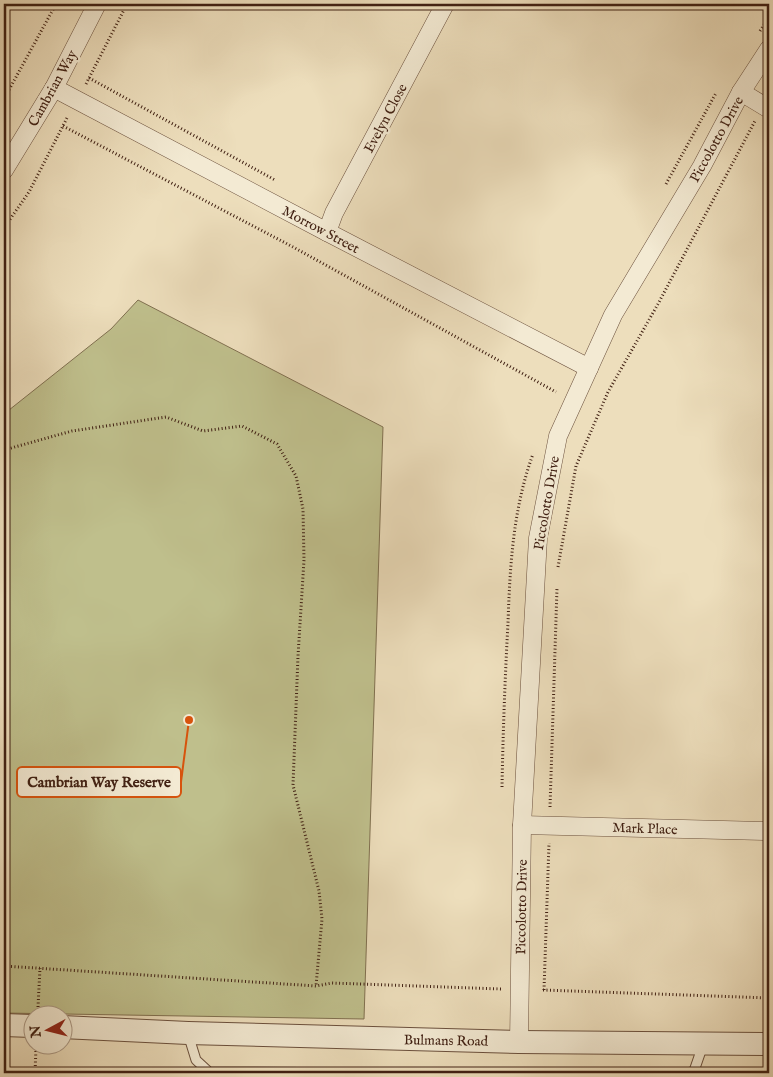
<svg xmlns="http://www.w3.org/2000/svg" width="773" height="1077" font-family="'IM FELL English',serif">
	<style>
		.green { fill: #bfbf8c; stroke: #807050 }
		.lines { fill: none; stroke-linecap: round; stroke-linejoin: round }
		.service-casing { stroke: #6b503d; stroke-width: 11 }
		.minor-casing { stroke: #6b503d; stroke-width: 19 }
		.tertiary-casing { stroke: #6b503d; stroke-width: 24 }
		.path { stroke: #402013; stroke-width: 3; stroke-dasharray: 1 2.5; stroke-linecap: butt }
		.service { stroke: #f3ead3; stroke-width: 9 }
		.minor { stroke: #f3ead3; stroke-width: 18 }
		.tertiary { stroke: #f3ead3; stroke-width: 22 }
		.labels { text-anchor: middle; stroke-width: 5; stroke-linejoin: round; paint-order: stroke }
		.street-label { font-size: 14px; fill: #402013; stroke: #f3ead3 }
		.leader { fill: none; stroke: #d7530d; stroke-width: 2 }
		.callout-dot { fill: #d7530d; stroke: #f3ead3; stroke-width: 2 }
		.callout { fill: #f3ead3; stroke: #d7530d; stroke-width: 2 }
		.callout-label { font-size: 15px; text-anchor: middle; font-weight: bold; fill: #402013 }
	</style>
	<rect width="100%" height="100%" fill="#eddebc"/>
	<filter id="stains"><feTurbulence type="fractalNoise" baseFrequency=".004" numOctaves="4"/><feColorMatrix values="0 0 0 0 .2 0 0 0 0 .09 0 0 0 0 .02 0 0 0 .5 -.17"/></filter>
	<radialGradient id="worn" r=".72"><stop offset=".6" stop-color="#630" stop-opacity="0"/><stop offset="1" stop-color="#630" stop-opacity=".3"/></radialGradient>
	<!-- green -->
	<polygon class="green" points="138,300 383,427 364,1019 4,1013 4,414 111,329"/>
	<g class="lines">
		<!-- service casing -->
		<g class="service-casing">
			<g id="service">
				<polyline points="188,1034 196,1060 209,1072 396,1073"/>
				<polyline points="688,1073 694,1071 703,1045"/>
			</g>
		</g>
		<!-- minor casing -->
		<g class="minor-casing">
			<g id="minor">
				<polyline points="54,88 327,232 589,368"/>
				<polyline points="741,92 769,109"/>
				<polyline points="4,170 54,88 97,4"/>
				<polyline points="327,232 334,213 445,4"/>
				<polyline points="522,825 769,831"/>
				<polyline points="519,1042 522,825 538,538 558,436 613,315 702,166 741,92 769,49"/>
			</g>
		</g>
		<!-- tertiary casing -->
		<g class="tertiary-casing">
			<g id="tertiary">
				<polyline points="4,1025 32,1026"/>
				<polyline points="62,1027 188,1033 519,1042 769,1044"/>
			</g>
		</g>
		<!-- path -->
		<g class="path">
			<polyline points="760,31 769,17"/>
			<polyline points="89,78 275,180"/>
			<polyline points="86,84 127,4"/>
			<polyline points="4,99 56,4"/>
			<polyline points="63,126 293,247 556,392"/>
			<polyline points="666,184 716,93"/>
			<polyline points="4,228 29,192 68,116"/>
			<polyline points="4,450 72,431 166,417 203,431 242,426 277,444 296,476 303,509 304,560 298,656 293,785 319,891 322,919 316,986"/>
			<polyline points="558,567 576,466 608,392 658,304 755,121"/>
			<path d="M502,787C503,732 505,678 508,623C510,565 513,509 533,454"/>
			<polyline points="550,807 557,588"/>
			<polyline points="4,966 316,986 332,983 501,989"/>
			<polyline points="543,990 769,998"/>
			<polyline points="544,990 549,843"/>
			<polyline points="38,1007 40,968"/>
			<polyline points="35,1073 36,1048"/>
		</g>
		<!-- service -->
		<use href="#service" class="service"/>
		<!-- minor -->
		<use href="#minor" class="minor"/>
		<!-- tertiary -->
		<use href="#tertiary" class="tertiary"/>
	</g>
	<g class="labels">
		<!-- street labels -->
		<g class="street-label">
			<text transform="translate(52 88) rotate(-61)" y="5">Cambrian Way</text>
			<text transform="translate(385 118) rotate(-62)" y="5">Evelyn Close</text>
			<text transform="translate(716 139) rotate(-61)" y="5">Piccolotto Drive</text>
			<text transform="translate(321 229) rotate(28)" y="5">Morrow Street</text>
			<text transform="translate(546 503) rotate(-80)" y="5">Piccolotto Drive</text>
			<text transform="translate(645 828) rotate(2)" y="5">Mark Place</text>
			<text transform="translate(521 907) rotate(-89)" y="5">Piccolotto Drive</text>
			<text transform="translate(446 1040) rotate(1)" y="5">Bulmans Road</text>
		</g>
	</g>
	<!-- callouts -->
	<path class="leader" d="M189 720L181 782"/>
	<circle class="callout-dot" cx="189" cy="720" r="5"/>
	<rect class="callout" x="17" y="767" width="164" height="30" rx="5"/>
	<g class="callout-label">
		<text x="99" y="787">Cambrian Way Reserve</text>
	</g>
	<!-- margin -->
	<rect width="773" height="1077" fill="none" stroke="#eddebc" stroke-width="20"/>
	<rect x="5" y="5" width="763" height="1067" fill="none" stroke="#402013" stroke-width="2.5"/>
	<rect x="10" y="10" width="753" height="1057" fill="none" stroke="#402013"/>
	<!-- north arrow -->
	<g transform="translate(48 1030) rotate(263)"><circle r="24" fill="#f3ead3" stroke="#ab9986"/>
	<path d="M0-4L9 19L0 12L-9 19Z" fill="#8f2418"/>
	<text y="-8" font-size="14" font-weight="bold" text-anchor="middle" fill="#402013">N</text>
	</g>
	<rect width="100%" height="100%" filter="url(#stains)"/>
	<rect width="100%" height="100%" fill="url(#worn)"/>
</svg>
